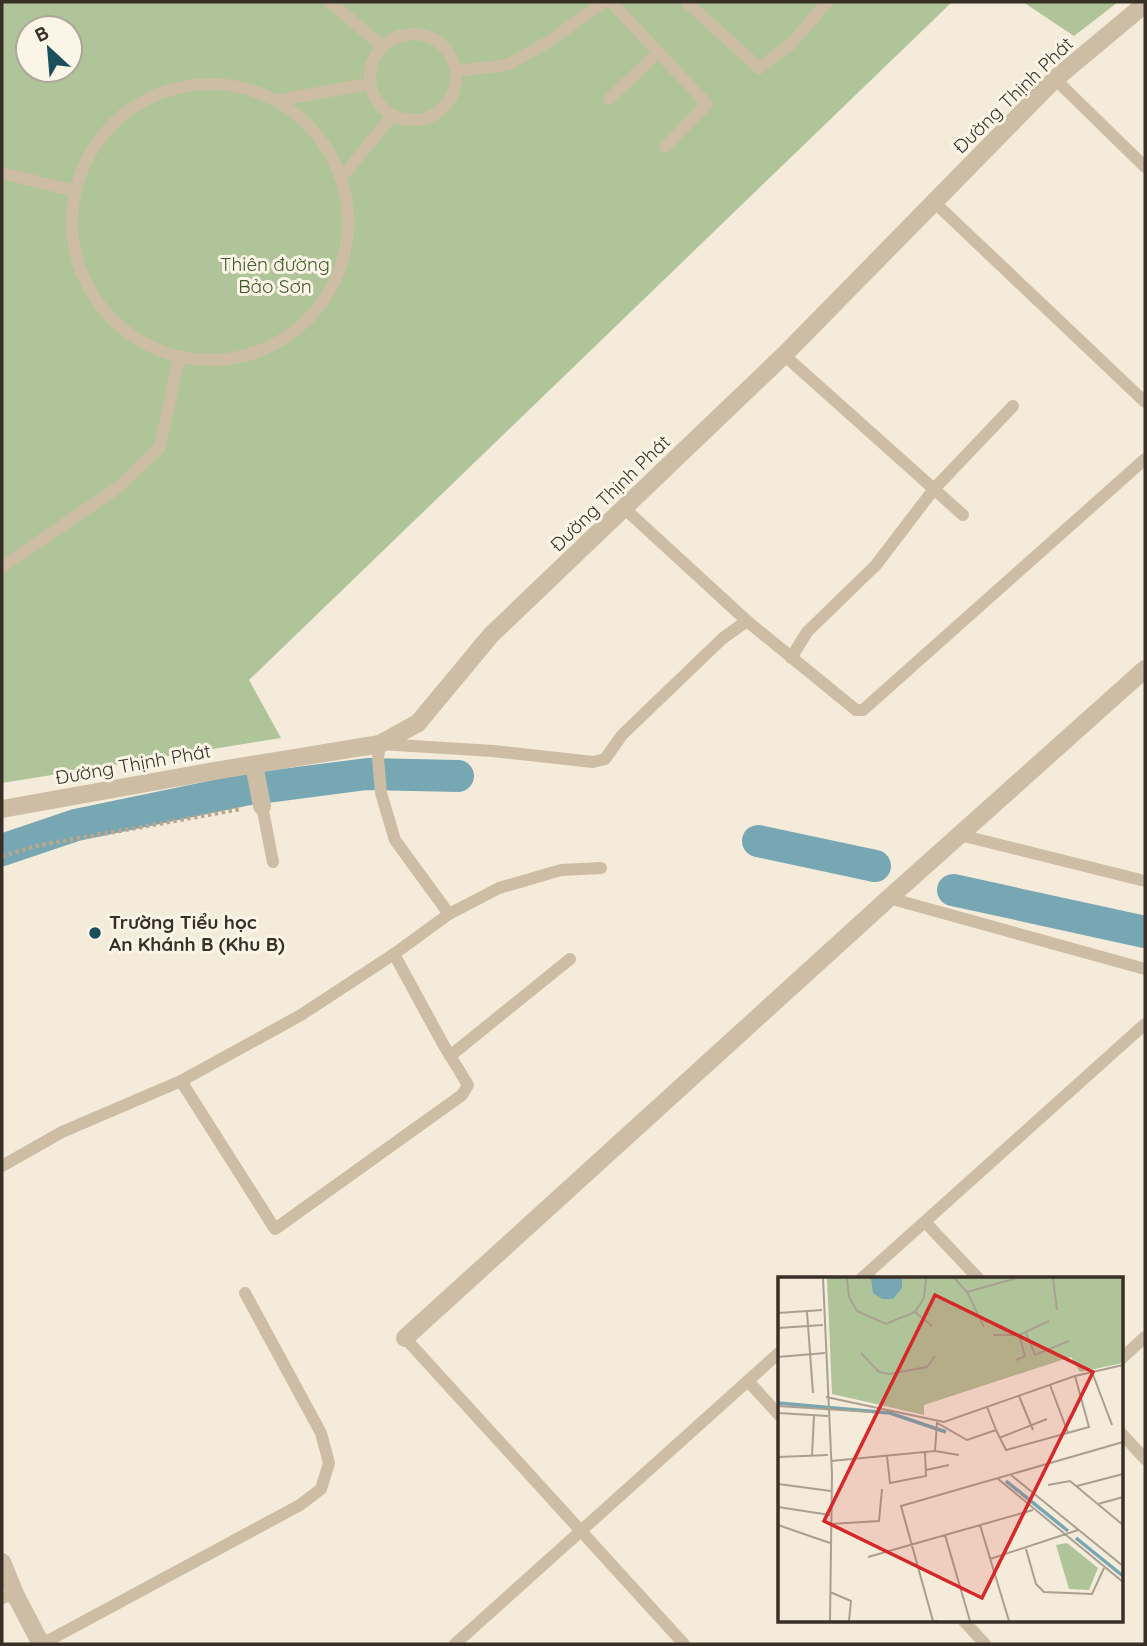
<svg xmlns="http://www.w3.org/2000/svg" width="1147" height="1646" font-family="Quicksand,sans-serif">
	<style>
		.green { fill: #afc499; fill-rule: evenodd }
		.lines { fill: none; stroke-linecap: round; stroke-linejoin: round }
		.canal { stroke: #77a7b3; stroke-width: 32 }
		.path { stroke: #b8a78f; stroke-width: 4.5; stroke-dasharray: 3.5 3.5; stroke-linecap: butt }
		.lane { stroke: #cdbda5; stroke-width: 12 }
		.street { stroke: #cdbda5; stroke-width: 18 }
		.poi-dot { fill: #194e5c; stroke: #fbf5e7; stroke-width: 2.5 }
		.labels { text-anchor: middle; stroke-width: 6; stroke-linejoin: round; paint-order: stroke }
		.street-label { font-size: 19px; fill: #382f27; stroke: #fbf5e7 }
		.park-label { font-size: 19px; fill: #3f5829; stroke: #fbf5e7 }
		.poi-label { font-size: 19px; font-weight: bold; fill: #382f27; stroke: #fbf5e7; text-anchor: start }
		.inset-river { fill: none; stroke: #77a7b3; stroke-width: 3.5 }
		.inset-road { fill: none; stroke: #a9a092; stroke-width: 2 }
		.view { fill: #d62828; fill-opacity: 0.15; stroke: #d62828; stroke-width: 3.5 }
		.inset-edge { fill: none; stroke: #382f27; stroke-width: 3.5 }
	</style>
	<rect width="100%" height="100%" fill="#f4ebda"/>
	<!-- green -->
	<g class="green">
		<path d="M2,2H952L249,680L281,738L2,783ZM28,28H70V70H28Z"/>
		<polygon points="1023,2 1118,2 1074,36"/>
	</g>
	<g class="lines">
		<!-- canal -->
		<g class="canal">
			<polyline points="758,841 875,866"/>
			<polyline points="2,850 76,825 244,790 367,774 458,776"/>
			<polyline points="953,890 1145,932"/>
		</g>
		<!-- path -->
		<polyline class="path" points="2,856 36,846 240,809"/>
		<!-- lane -->
		<g class="lane">
			<polyline points="330,2 382,46"/>
			<polyline points="611,2 707,104 665,147"/>
			<polyline points="687,2 759,68 791,44 827,2"/>
			<circle cx="413" cy="77" r="43"/>
			<polyline points="456,71 507,65 550,41 603,2"/>
			<polyline points="1055,79 1145,167"/>
			<circle cx="210" cy="222" r="138"/>
			<polyline points="609,99 659,52"/>
			<polyline points="278,100 370,84"/>
			<polyline points="2,173 75,191"/>
			<polyline points="342,177 392,116"/>
			<polyline points="934,202 1145,402"/>
			<polyline points="784,355 963,515"/>
			<polyline points="624,508 747,621"/>
			<polyline points="2,567 120,486 160,447 179,357"/>
			<polyline points="791,658 807,632 876,565 934,489 1013,406"/>
			<polyline points="262,806 273,862"/>
			<polyline points="960,835 1145,881"/>
			<polyline points="889,898 1145,969"/>
			<polyline points="449,914 395,840 381,793 378,758 380,744 493,751 593,762 605,759 622,735 723,638 747,621 856,710 863,710 1145,459"/>
			<polyline points="450,1056 570,959"/>
			<polyline points="181,1081 275,1229 462,1095 468,1085 443,1044 394,954"/>
			<polyline points="2,1166 62,1132 181,1081 301,1015 394,954 449,914 499,888 561,870 601,868"/>
			<polyline points="925,1222 978,1278"/>
			<polyline points="862,1278 1145,1024"/>
			<polyline points="405,1338 684,1644"/>
			<polyline points="1121,1359 1145,1337"/>
			<polyline points="748,1381 780,1416"/>
			<polyline points="1121,1433 1145,1459"/>
			<polyline points="2,1598 15,1594"/>
			<polyline points="963,1620 985,1644"/>
			<polyline points="42,1644 300,1505 321,1489 329,1463 321,1433 245,1293"/>
			<polyline points="455,1644 780,1352"/>
		</g>
		<!-- street -->
		<g class="street">
			<polyline points="254,765 262,806"/>
			<polyline points="2,809 214,771 380,744 418,723 491,635 784,355 1055,79 1145,4"/>
			<polyline points="405,1338 889,898 1145,669"/>
			<polyline points="2,1562 15,1594 41,1644"/>
		</g>
	</g>
	<!-- markers -->
	<circle class="poi-dot" cx="95" cy="933" r="7"/>
	<g class="labels">
		<!-- street labels -->
		<g class="street-label">
			<text transform="translate(1013 95) rotate(-44)" y="7">Đường Thịnh Phát</text>
			<text transform="translate(610 493) rotate(-44)" y="7">Đường Thịnh Phát</text>
			<text transform="translate(133 764) rotate(-10)" y="7">Đường Thịnh Phát</text>
		</g>
		<!-- park labels -->
		<g class="park-label">
			<text x="275" y="271">Thiên đường<tspan x="275" dy="22">Bảo Sơn</tspan></text>
		</g>
		<!-- poi labels -->
		<g class="poi-label">
			<text x="109" y="929">Trường Tiểu học<tspan x="109" dy="22">An Khánh B (Khu B)</tspan></text>
		</g>
	</g>
	<!-- overview -->
	<g transform="translate(778 1277)">
		<rect width="345" height="345" fill="#f4ebda"/>
		<path d="M49,1H345V86L302,95L293,80L146,128V138L54,117ZM289,266L320,291L311,313L291,312L278,268Z" fill="#afc499"/>
		<path d="M93,1H124V11L115,22H104L95,16Z" fill="#77a7b3"/>
		<path class="inset-river" d="M0,126L112,136L168,155M228,204L290,254M298,261L345,299"/>
		<path class="inset-road" d="M45,1L54,198L52,344M69,1L71,20L79,34L108,47L137,35L146,21L148,1M176,1L189,15L206,50M275,1L279,33M189,15L239,1M29,35L35,116M137,35L154,49M0,36L44,33M0,51L45,48M248,56L257,78L291,64M215,58H241L271,44M83,76L101,95L111,97L149,90L157,79M0,80L47,76M238,83L247,79L241,58M314,95L334,148M272,108L290,156M241,119L255,153M48,120L166,145L297,99L345,88M0,129L94,135M209,130L218,153M0,136L50,139M221,161L269,142M157,174L159,146L189,163L218,153L228,173L311,150L297,99M34,179L36,138M109,179L112,206L148,199L147,176M0,180L50,178M53,184L157,174L181,178M148,193L171,188M233,198L345,289M219,201L345,305M0,207L53,214M270,208L292,204L345,248M299,209L345,197M320,227L345,220M0,230L52,238M52,247L101,244L104,212M0,248L52,266M202,248L231,344M167,258L192,344M248,272L258,307L266,315L314,317L326,291M90,280L255,233M212,282L300,253M52,315L73,324L71,344M160,344H155L123,229L345,165"/>
		<path class="view" d="M157,18L315,95L204,321L46,244Z"/>
		<rect width="345" height="345" class="inset-edge"/>
	</g>
	<!-- border -->
	<rect width="1147" height="1646" fill="none" stroke="#382f27" stroke-width="7"/>
	<!-- north arrow -->
	<g transform="translate(49 49) rotate(334)"><circle r="33" fill="#fbf5e7" stroke="#ada69a" stroke-width="2"/>
	<path d="M0-5L12 26L0 18L-12 26Z" fill="#194e5c"/>
	<text y="-10" font-size="19" font-weight="bold" text-anchor="middle" fill="#382f27">B</text>
	</g>
</svg>
